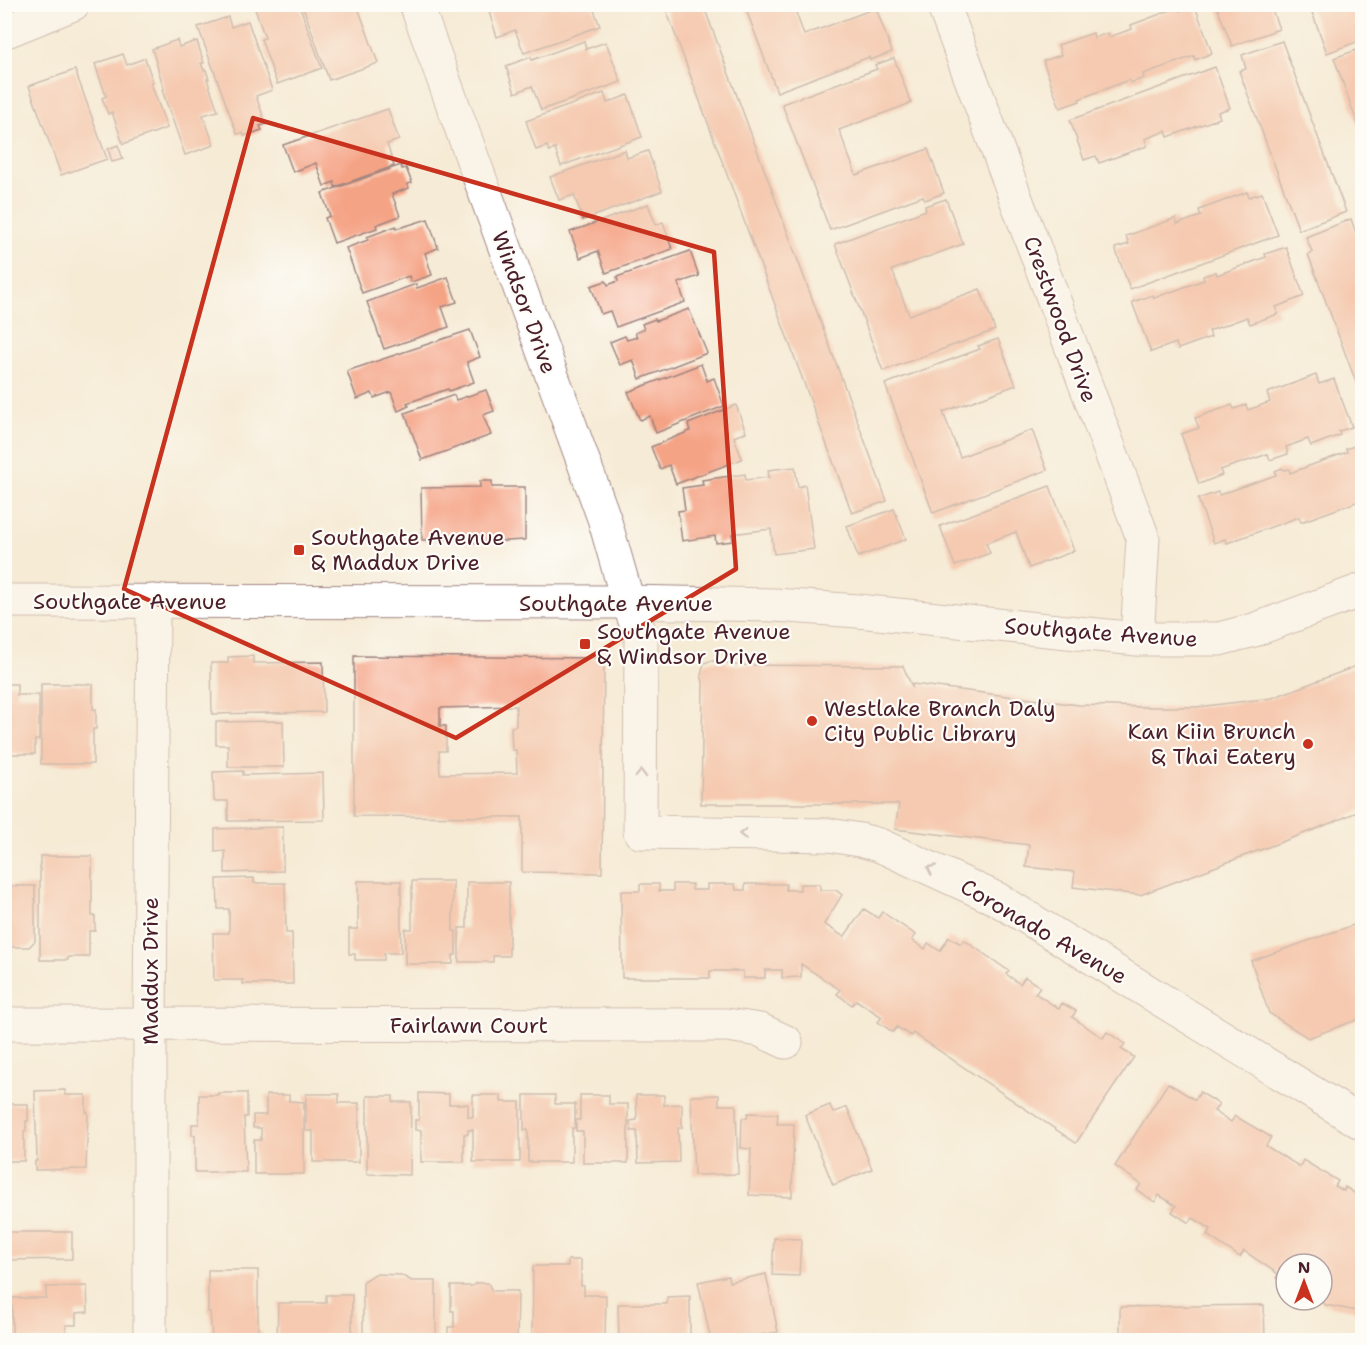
<svg xmlns="http://www.w3.org/2000/svg" width="1367" height="1345" font-family="'Shantell Sans',sans-serif">
	<style>
		.building { fill: #f5a385; fill-rule: evenodd }
		.lines { fill: none; stroke-linecap: round; stroke-linejoin: round }
		.minor-casing { stroke: #a08580; stroke-width: 35 }
		.minor { stroke: #fff; stroke-width: 33 }
		.oneway { stroke: #ae9aa0 }
		.marked { fill: none; stroke: #c8321e; stroke-width: 4.5; stroke-linejoin: round }
		.poi-dot { fill: #c8321e; stroke: #fdfcf7; stroke-width: 2 }
		.labels { text-anchor: middle; stroke-width: 4.5; stroke-linejoin: round; paint-order: stroke }
		.street-label { font-size: 22px; fill: #4a1f2b; stroke: #fdfcf7 }
		.poi-label { font-size: 22px; fill: #4a1f2b; stroke: #fdfcf7; text-anchor: start }
	</style>
	<rect width="100%" height="100%" fill="#fdfcf7"/>
	<filter id="ink" filterUnits="userSpaceOnUse"><feTurbulence type="fractalNoise" baseFrequency=".0167" numOctaves="2"/><feDisplacementMap in="SourceGraphic" scale="12" xChannelSelector="R" yChannelSelector="G"/><feConvolveMatrix kernelMatrix="1 2 1 2 8 2 1 2 1" color-interpolation-filters="sRGB"/></filter>
	<filter id="wash" filterUnits="userSpaceOnUse"><feTurbulence type="fractalNoise" baseFrequency=".008" numOctaves="4" result="noise"/><feDisplacementMap in="SourceGraphic" scale="24" xChannelSelector="R" yChannelSelector="G"/><feGaussianBlur stdDeviation="1.35" result="paint"/><feColorMatrix in="noise" values="0 0 0 0 0 0 0 0 0 0 0 0 0 0 0 0 0 1.4 0 .05"/><feComposite in="paint" operator="in"/></filter>
	<g filter="url(#wash)">
		<rect width="100%" height="100%" fill="#f6ebd6"/>
		<g id="blocks">
			<!-- building -->
			<g class="building">
				<polygon points="258,4 299,4 322,68 277,84 261,39 265,38 254,6"/>
				<polygon points="302,4 362,4 363,8 359,10 378,63 329,80"/>
				<polygon points="664,4 703,4 887,501 852,513"/>
				<polygon points="744,4 793,4 804,35 876,8 892,52 870,60 869,57 777,92"/>
				<polygon points="1216,4 1270,4 1279,29 1232,46"/>
				<polygon points="1309,4 1362,4 1362,40 1327,53"/>
				<polygon points="510,5 592,5 600,26 524,53 515,30 497,37 489,12"/>
				<polygon points="1195,6 1212,53 1195,60 1194,56 1143,74 1144,78 1130,83 1129,80 1079,99 1080,101 1060,108 1043,61 1061,55 1058,45 1093,33 1094,38 1108,33 1109,37 1132,29 1131,25 1179,7 1180,11"/>
				<polygon points="228,17 231,27 248,21 272,90 256,96 266,124 260,126 262,130 244,136 243,133 237,134 198,27"/>
				<polygon points="177,40 179,47 197,41 204,63 201,63 204,70 206,70 209,79 207,79 218,111 203,115 214,145 185,155 162,90 164,89 152,49"/>
				<polygon points="584,41 586,49 606,42 621,82 541,110 532,86 515,93 506,66 531,57 532,60"/>
				<polygon points="1282,41 1346,212 1299,230 1239,71 1246,69 1242,55"/>
				<polygon points="1362,48 1362,136 1334,58"/>
				<polygon points="123,54 127,65 145,58 153,82 151,83 167,128 123,144 112,112 108,114 102,98 106,96 95,64"/>
				<polygon points="894,58 911,103 839,130 856,175 928,149 944,193 925,200 923,196 830,230 782,104 877,69 875,65"/>
				<polygon points="1215,67 1230,108 1218,112 1220,118 1168,137 1166,131 1145,139 1147,146 1099,163 1096,156 1084,160 1070,120"/>
				<polygon points="75,70 107,159 61,175 29,86"/>
				<polygon points="604,93 607,103 628,95 642,137 561,166 555,149 549,151 547,146 536,150 526,121"/>
				<polygon points="388,109 399,140 387,144 394,166 335,187 334,182 324,186 316,163 293,172 283,145"/>
				<polygon points="118,145 123,159 112,162 108,149"/>
				<polygon points="625,150 627,158 648,151 662,191 583,220 574,195 559,200 550,177"/>
				<polygon points="401,165 402,169 406,168 412,183 407,184 409,188 392,194 400,216 376,225 377,228 334,243 325,218 330,216 322,193"/>
				<polygon points="1247,192 1249,197 1262,193 1278,235 1130,289 1115,248 1129,244 1126,236 1176,218 1177,224 1201,216 1199,210"/>
				<polygon points="946,199 963,244 892,270 909,315 980,289 995,330 883,371 835,244 926,210 925,206"/>
				<polygon points="648,204 656,225 663,222 672,249 606,273 598,251 580,258 570,232"/>
				<polygon points="428,219 438,248 425,253 432,275 411,282 409,276 362,293 346,248 368,240 367,237 396,226 396,229"/>
				<polygon points="1351,219 1362,250 1362,398 1308,254 1312,252 1306,237"/>
				<polygon points="1286,247 1304,296 1276,307 1278,314 1250,324 1247,317 1209,331 1211,337 1178,349 1176,343 1151,352 1132,302 1153,295 1154,298 1204,280 1203,276 1216,272 1217,275 1266,257 1265,254"/>
				<polygon points="690,251 699,276 678,283 685,302 616,327 610,311 601,314 591,286 606,281 608,285 618,281 617,277"/>
				<polygon points="448,277 457,302 442,307 449,327 384,349 367,302 416,284 417,288"/>
				<polygon points="689,309 707,353 640,379 633,360 620,365 610,342 625,336 627,340 637,337 635,333 644,329 642,324 655,319 656,321"/>
				<polygon points="470,330 480,357 467,362 474,382 449,391 448,389 407,403 409,406 398,411 391,392 374,398 372,393 357,399 347,371"/>
				<polygon points="998,339 1016,385 943,412 960,457 1032,430 1047,470 933,513 885,384 980,349 978,346"/>
				<polygon points="701,364 707,381 714,378 724,406 656,433 650,416 640,420 628,392"/>
				<polygon points="1316,375 1319,384 1334,379 1352,427 1339,431 1340,435 1311,446 1308,439 1286,447 1288,454 1270,460 1268,454 1220,470 1222,475 1199,484 1181,434 1199,428 1195,418 1232,405 1234,409 1246,405 1248,410 1270,402 1267,393"/>
				<polygon points="486,390 494,411 483,415 491,435 422,460 405,413 454,395 456,400"/>
				<polygon points="736,405 746,432 734,437 742,459 676,484 669,465 660,469 651,447 690,431 688,424"/>
				<polygon points="1362,443 1362,500 1301,522 1299,517 1227,543 1225,539 1214,543 1198,499 1218,492 1219,495 1276,475 1275,471 1282,468 1283,470 1289,469 1290,473 1347,452 1346,449"/>
				<polygon points="795,467 798,487 805,485 814,549 774,554 771,529 732,534 733,541 716,543 715,536 682,541 678,511 685,510 682,488 703,485 702,480 745,474 746,480 769,477 768,470"/>
				<polygon points="480,481 492,481 492,487 525,487 525,540 464,543 464,539 422,540 421,488 480,487"/>
				<polygon points="1050,486 1074,551 1029,568 1016,532 986,543 990,553 955,566 940,526"/>
				<polygon points="894,509 906,539 858,557 847,526"/>
				<polygon points="253,656 253,663 323,662 324,712 212,714 211,663 228,663 228,657"/>
				<path d="M354,656L604,658L602,873L522,872V817L354,816ZM516,706V726L511,727L512,750H516L517,773L440,774L439,751H446V726H440V708Z"/>
				<polygon points="710,661 723,661 731,665 903,666 912,687 913,684 1079,705 1143,707 1197,707 1272,698 1362,664 1362,810 1316,829 1140,895 1073,887 1075,872 1026,867 1029,845 895,829 899,804 701,804 703,682 701,675 704,663"/>
				<polygon points="4,684 17,684 17,695 39,695 39,740 35,740 35,754 4,754"/>
				<polygon points="41,684 93,684 93,709 96,709 96,729 93,729 93,764 41,764"/>
				<polygon points="283,721 284,767 228,767 228,745 216,745 216,722"/>
				<polygon points="243,771 243,775 323,773 324,820 228,821 228,801 214,801 213,772"/>
				<polygon points="283,827 283,871 225,873 225,851 215,852 215,829"/>
				<polygon points="40,856 92,856 92,916 95,916 95,931 89,931 89,957 68,957 68,960 40,960"/>
				<polygon points="254,878 254,883 285,883 286,933 292,933 293,984 243,984 243,980 214,980 213,933 229,933 229,909 218,909 217,879"/>
				<polygon points="358,881 401,881 401,953 384,953 384,960 355,960 355,954 349,954 349,929 358,929"/>
				<polygon points="412,881 453,881 453,931 456,931 456,955 453,955 453,964 405,964 405,929 412,929"/>
				<polygon points="467,882 509,882 509,956 493,956 493,962 459,962 459,928 467,928"/>
				<polygon points="640,884 659,884 659,891 673,891 673,884 692,884 692,890 707,890 707,884 735,884 736,890 745,890 745,884 786,884 786,890 800,890 800,884 820,884 820,890 836,890 842,895 824,924 844,937 864,909 878,918 882,912 916,935 912,940 925,949 928,943 940,951 949,937 961,944 964,940 1009,971 1006,974 1020,984 1025,977 1040,987 1035,993 1059,1009 1062,1003 1076,1011 1072,1017 1103,1038 1107,1032 1125,1044 1121,1049 1134,1057 1076,1143 913,1033 911,1036 897,1027 893,1032 878,1022 882,1017 856,1000 852,1005 837,994 840,990 801,964 801,977 782,978 782,970 765,970 765,978 743,978 743,971 710,971 710,978 622,978 621,891 640,891"/>
				<polygon points="4,886 35,886 35,941 29,947 11,947 11,952 4,952"/>
				<polygon points="1362,922 1362,1018 1308,1038 1269,1013 1251,961"/>
				<polygon points="1168,1083 1195,1100 1200,1092 1219,1104 1214,1111 1231,1122 1235,1116 1271,1137 1266,1146 1300,1167 1303,1160 1338,1181 1335,1186 1344,1191 1345,1187 1362,1198 1362,1312 1326,1305 1318,1300 1322,1300 1322,1264 1286,1264 1286,1285 1276,1278 1278,1274 1244,1251 1240,1257 1207,1235 1211,1229 1193,1218 1189,1223 1172,1212 1176,1206 1159,1195 1155,1202 1137,1190 1141,1184 1115,1166"/>
				<polygon points="65,1090 65,1095 86,1095 86,1112 88,1112 86,1169 35,1170 35,1161 37,1161 35,1091"/>
				<polygon points="218,1093 247,1093 247,1117 244,1117 246,1172 195,1172 195,1135 192,1135 192,1124 199,1124 199,1095 218,1095"/>
				<polygon points="419,1093 449,1094 449,1104 468,1104 468,1117 473,1117 473,1095 501,1095 501,1102 520,1102 520,1162 473,1162 473,1130 468,1130 468,1134 464,1134 464,1162 421,1162 421,1130 415,1130 415,1120 419,1120"/>
				<polygon points="306,1094 339,1094 339,1103 359,1103 359,1162 313,1162 313,1131 306,1131"/>
				<polygon points="266,1095 289,1095 289,1101 304,1102 304,1174 254,1174 254,1140 261,1140 261,1128 253,1128 253,1115 266,1115"/>
				<polygon points="524,1095 555,1095 555,1104 575,1104 575,1128 572,1128 572,1162 528,1162 528,1130 524,1130"/>
				<polygon points="580,1095 609,1095 609,1104 628,1104 628,1163 583,1163 583,1131 576,1131 576,1120 580,1120"/>
				<polygon points="636,1095 664,1095 664,1105 682,1104 682,1128 678,1128 679,1162 638,1163 637,1131 631,1131 630,1121 637,1120"/>
				<polygon points="719,1095 719,1105 736,1105 738,1174 694,1175 691,1096"/>
				<polygon points="367,1096 393,1096 393,1102 411,1102 410,1175 367,1174"/>
				<polygon points="4,1104 28,1104 28,1121 26,1121 26,1131 24,1131 24,1161 4,1161"/>
				<polygon points="830,1105 833,1113 847,1107 872,1169 833,1185 805,1115"/>
				<polygon points="748,1113 778,1114 777,1124 794,1124 792,1197 749,1195 751,1149 741,1148 742,1118 747,1118"/>
				<polygon points="7,1232 72,1232 72,1259 8,1260"/>
				<polygon points="774,1238 801,1239 799,1276 772,1275"/>
				<polygon points="568,1260 581,1260 581,1286 584,1286 584,1295 606,1295 605,1340 532,1340 533,1266 568,1266"/>
				<polygon points="208,1270 258,1270 258,1332 262,1332 262,1340 212,1340 210,1312 208,1312"/>
				<polygon points="375,1274 401,1275 412,1281 436,1281 436,1340 363,1340 363,1282"/>
				<polygon points="766,1274 778,1332 735,1340 711,1340 698,1282 728,1276 729,1282"/>
				<polygon points="476,1283 488,1283 492,1291 518,1291 517,1340 448,1340 448,1327 454,1327 454,1311 451,1311 451,1286 472,1286"/>
				<polygon points="87,1286 88,1312 76,1313 76,1325 66,1325 66,1340 12,1340 12,1298 46,1298 46,1287"/>
				<polygon points="326,1295 352,1295 352,1340 277,1340 278,1303 326,1303"/>
				<polygon points="690,1296 690,1340 619,1340 618,1304 667,1304 667,1297"/>
				<polygon points="1264,1305 1265,1340 1120,1340 1120,1307"/>
			</g>
		</g>
	</g>
	<g filter="url(#ink)">
		<use href="#blocks" fill-opacity="0" stroke="#a08580" stroke-width="1.5"/>
		<g class="lines">
			<!-- minor casing -->
			<g class="minor-casing">
				<g id="minor">
					<polyline points="416,4 604,518 628,602 641,636 640,832 829,835 860,840 879,845 997,899 1362,1123"/>
					<polyline points="943,4 1143,538 1137,639"/>
					<polyline points="9,30 73,4"/>
					<polyline points="4,601 628,602 775,605 858,611 1137,639 1219,639 1254,630 1362,590"/>
					<polyline points="4,1024 727,1025 760,1030 786,1042"/>
					<polyline points="150,1340 150,1025 153,601"/>
				</g>
			</g>
			<!-- minor -->
			<use href="#minor" class="minor"/>
		</g>
		<!-- one-way arrows -->
		<defs><path id="oneway-chevron" d="M-2-3.5L2.5 0L-2 3.5" fill="none" stroke-width="1.6" stroke-linecap="round" stroke-linejoin="round" transform="scale(1.5)"/></defs>
		<g class="oneway">
			<use href="#oneway-chevron" transform="translate(641 774) rotate(-89)"/>
			<use href="#oneway-chevron" transform="translate(743 834) rotate(-179)"/>
			<use href="#oneway-chevron" transform="translate(931 869) rotate(-155)"/>
		</g>
	</g>
	<!-- marked area -->
	<path d="M0 0H1367V1345H0ZM253,118L714,252L736,569L456,738L124,589Z" fill="#f6ebd6" fill-opacity=".55" fill-rule="evenodd"/>
	<path class="marked" d="M253,118L714,252L736,569L456,738L124,589Z"/>
	<!-- markers -->
	<g class="poi-dot">
		<rect x="293" y="544" width="12" height="12" rx="3"/>
		<rect x="579" y="638" width="12" height="12" rx="3"/>
		<circle cx="812" cy="721" r="6"/>
		<circle cx="1308" cy="744" r="6"/>
	</g>
	<g class="labels">
		<!-- street labels -->
		<g class="street-label">
			<text transform="translate(525 302) rotate(70)" y="8">Windsor Drive</text>
			<text transform="translate(1061 319) rotate(70)" y="8">Crestwood Drive</text>
			<text x="130" y="609">Southgate Avenue</text>
			<text x="616" y="611">Southgate Avenue</text>
			<text transform="translate(1101 632) rotate(4)" y="8">Southgate Avenue</text>
			<text transform="translate(1044 931) rotate(30)" y="8">Coronado Avenue</text>
			<text transform="translate(150 971) rotate(-90)" y="8">Maddux Drive</text>
			<text x="469" y="1033">Fairlawn Court</text>
		</g>
		<!-- poi labels -->
		<g class="poi-label">
			<text x="311" y="545">Southgate Avenue<tspan x="311" dy="25">&amp; Maddux Drive</tspan></text>
			<text x="597" y="639">Southgate Avenue<tspan x="597" dy="25">&amp; Windsor Drive</tspan></text>
			<text x="824" y="716">Westlake Branch Daly<tspan x="824" dy="25">City Public Library</tspan></text>
			<text x="1296" y="739" text-anchor="end">Kan Kiin Brunch<tspan x="1296" dy="25">&amp; Thai Eatery</tspan></text>
		</g>
	</g>
	<!-- margin -->
	<rect width="1367" height="1345" fill="none" stroke="#fdfcf7" stroke-width="24"/>
	<!-- north arrow -->
	<g transform="translate(1304 1282)"><circle r="28" fill="#fdfcf7" stroke="#b5a4a5" stroke-width="1.5"/>
	<path d="M0-4.5L10 22L0 15L-10 22Z" fill="#c8321e"/>
	<text y="-9" font-size="16" font-weight="bold" text-anchor="middle" fill="#4a1f2b">N</text>
	</g>
</svg>
